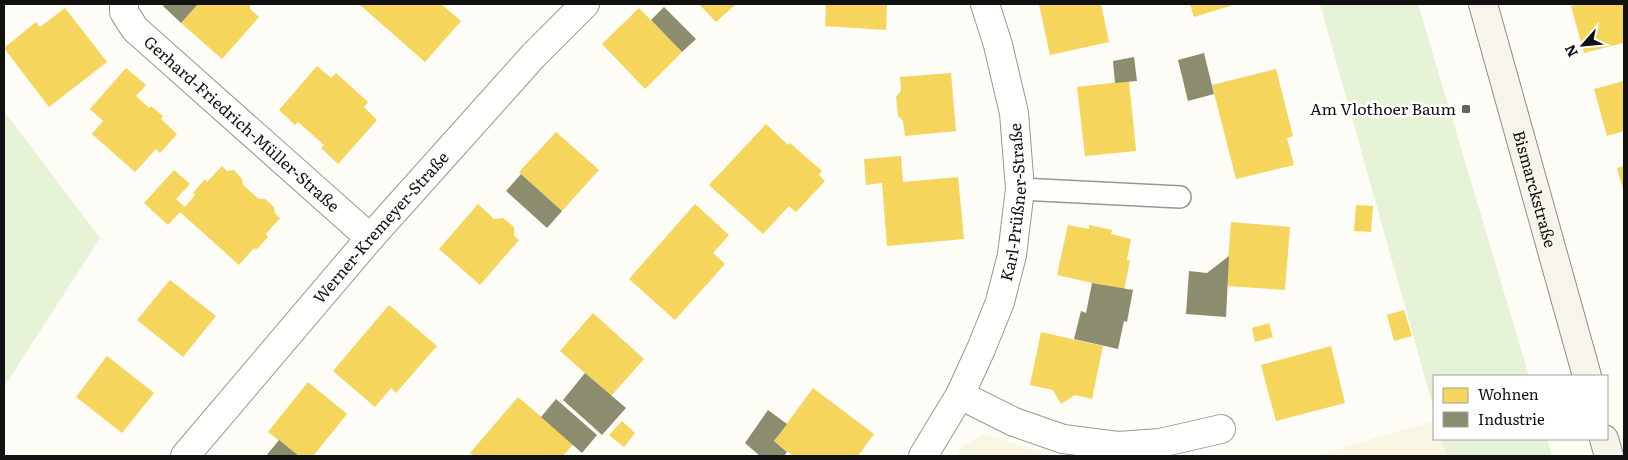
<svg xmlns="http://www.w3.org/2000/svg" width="1628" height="460" font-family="Literata,serif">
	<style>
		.farmland { fill: #f9f7e4 }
		.green { fill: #e7f3d7 }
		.homes { fill: #f6d55c }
		.industry { fill: #8c8c6e }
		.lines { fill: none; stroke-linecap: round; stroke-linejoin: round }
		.lane-casing { stroke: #979795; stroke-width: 24 }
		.street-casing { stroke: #979795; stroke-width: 30 }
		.secondary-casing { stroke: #8e8d8b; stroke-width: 30 }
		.lane { stroke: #fffffe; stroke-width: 21 }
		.street { stroke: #fffffe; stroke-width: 28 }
		.secondary { stroke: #f6f4eb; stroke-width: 28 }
		.poi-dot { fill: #646362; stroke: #fff; stroke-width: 2 }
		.labels { text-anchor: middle; stroke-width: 5; stroke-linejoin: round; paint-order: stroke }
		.poi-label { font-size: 16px; fill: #111; stroke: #fff; text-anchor: end }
		.street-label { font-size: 16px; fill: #111; stroke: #fff }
	</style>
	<rect width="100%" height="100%" fill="#fdfcf7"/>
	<!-- farmland -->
	<g class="farmland">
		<polygon points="1434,421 1434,439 1442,439 1446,456 1313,456"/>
		<polygon points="983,434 1054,456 956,456 961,447"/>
	</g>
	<!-- green -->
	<g class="green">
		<polygon points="1320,4 1418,4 1529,376 1434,376 1434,410"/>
		<polygon points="4,111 100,238 4,387"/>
		<polygon points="1442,439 1547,439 1552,456 1446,456"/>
	</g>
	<!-- homes -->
	<g class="homes">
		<polygon points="198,4 250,4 250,9 259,17 222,59 181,23"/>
		<polygon points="361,4 441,4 461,21 425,62 360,5"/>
		<polygon points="699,4 736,4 716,22"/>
		<polygon points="826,4 887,4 886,30 825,26"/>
		<polygon points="1039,4 1101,4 1109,42 1050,55"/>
		<polygon points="1190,4 1236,4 1194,17"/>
		<polygon points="1580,4 1624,4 1624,47 1623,43 1584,53 1571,6"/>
		<polygon points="65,8 107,62 49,107 4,48 36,22 40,27"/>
		<polygon points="639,8 682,52 645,89 602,44"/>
		<polygon points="317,66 331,78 336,73 368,102 364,107 377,120 338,164 321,148 324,145 298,122 295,125 279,110"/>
		<polygon points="126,68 146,85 136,96 149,108 151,106 163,116 161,119 177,134 160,153 156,149 135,172 92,134 103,121 90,109"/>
		<polygon points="1276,69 1293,136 1287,138 1294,165 1236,179 1212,85"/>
		<polygon points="951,73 956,131 905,136 903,121 898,116 896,97 901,91 900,77"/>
		<polygon points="1129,81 1136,151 1085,156 1077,87"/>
		<polygon points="1624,81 1624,131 1607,136 1594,89"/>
		<polygon points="766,124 788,145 790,143 822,171 819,175 825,181 796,212 789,206 763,234 709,185"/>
		<polygon points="556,132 599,170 562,211 519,172"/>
		<polygon points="901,156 903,182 958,177 964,239 887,246 882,183 866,185 864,159"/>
		<polygon points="222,166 227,171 234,170 242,179 243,185 259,199 265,199 274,207 275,213 280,218 266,234 268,237 256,250 254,248 239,265 180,212 168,225 144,203 174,170 190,184 176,199 185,207 195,195 193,193 205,179 207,182"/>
		<polygon points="1624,166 1624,193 1617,168"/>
		<polygon points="478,204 494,219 503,218 514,227 514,236 519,240 480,285 439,249"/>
		<polygon points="695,204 729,235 713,253 725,264 675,320 629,279"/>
		<polygon points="1356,205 1373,206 1371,232 1354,231"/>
		<polygon points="1231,222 1290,227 1285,290 1226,286"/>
		<polygon points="1068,225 1089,229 1089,225 1112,230 1111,234 1131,239 1127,260 1130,261 1124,290 1057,275"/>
		<polygon points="170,280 216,316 183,357 137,320"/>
		<polygon points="389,305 437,346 396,393 391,388 375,407 333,371"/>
		<polygon points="1404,310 1412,336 1394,341 1387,315"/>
		<polygon points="593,313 644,359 611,396 560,351"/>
		<polygon points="1269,323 1273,337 1255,342 1252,328"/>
		<polygon points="1041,332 1103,346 1092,399 1075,395 1061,404 1053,390 1030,385"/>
		<polygon points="1331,346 1345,403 1276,421 1261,365"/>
		<polygon points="107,356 154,393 122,433 76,397"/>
		<polygon points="308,382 347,414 313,456 299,456 268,432"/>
		<polygon points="813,388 874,434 858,456 793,456 774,441"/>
		<polygon points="518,397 573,444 563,456 474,456 470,453"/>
		<polygon points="622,421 635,433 624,447 609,435"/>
	</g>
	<!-- industry -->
	<g class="industry">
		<polygon points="165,4 198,4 181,23 163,6"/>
		<polygon points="664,7 696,39 682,52 651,20"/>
		<polygon points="1204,53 1214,94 1188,101 1178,60"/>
		<polygon points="1134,57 1137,81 1115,83 1113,61"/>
		<polygon points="521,174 562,211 547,228 506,191"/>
		<polygon points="1229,256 1226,317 1186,314 1189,271 1207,273"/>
		<polygon points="1092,283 1133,290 1127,322 1124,321 1118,349 1074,339 1081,311 1086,313"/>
		<polygon points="585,373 626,408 602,435 563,400"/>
		<polygon points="556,399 597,435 582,453 541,417"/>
		<polygon points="768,410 787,424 774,441 787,452 784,456 760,456 745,443"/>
		<polygon points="279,440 299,456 266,456"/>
	</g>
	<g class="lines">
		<!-- lane casing -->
		<g class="lane-casing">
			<polyline id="lane" points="1020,189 1180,197"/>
		</g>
		<!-- street casing -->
		<g class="street-casing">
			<g id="street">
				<path id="s1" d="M124,4V12L135,29L370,238"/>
				<polyline points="960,395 1014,422 1063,439 1118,446 1160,443 1221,429"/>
				<path id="s2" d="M185,456L370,238L533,56L585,4"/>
				<path id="s3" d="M923,456L960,395L981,349L1000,302L1012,255L1020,189L1014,113L998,45L985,4"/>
			</g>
		</g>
		<!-- secondary casing -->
		<g class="secondary-casing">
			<g id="secondary">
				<path id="s4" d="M1483,4L1587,376"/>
				<polyline points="1604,439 1609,456"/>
			</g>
		</g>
		<!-- lane -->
		<use href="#lane" class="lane"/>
		<!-- street -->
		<use href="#street" class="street"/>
		<!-- secondary -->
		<use href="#secondary" class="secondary"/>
	</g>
	<!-- markers -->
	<rect class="poi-dot" x="1461" y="104" width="10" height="10" rx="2.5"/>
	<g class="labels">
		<!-- poi labels -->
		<g class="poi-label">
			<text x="1456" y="115">Am Vlothoer Baum</text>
		</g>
		<!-- street labels -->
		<g class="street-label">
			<text dy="6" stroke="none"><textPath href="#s1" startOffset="171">Gerhard-Friedrich-Müller-Straße</textPath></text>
			<text dy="6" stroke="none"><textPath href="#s4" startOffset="192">Bismarckstraße</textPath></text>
			<text dy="6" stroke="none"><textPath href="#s3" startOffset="274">Karl-Prüßner-Straße</textPath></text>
			<text dy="6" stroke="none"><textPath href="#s2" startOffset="301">Werner-Kremeyer-Straße</textPath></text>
		</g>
	</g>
	<!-- border -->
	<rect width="1628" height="460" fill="none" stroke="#111111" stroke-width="10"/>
	<!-- legend -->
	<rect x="1433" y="375" width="175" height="65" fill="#ffffff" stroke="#a0a0a0"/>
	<rect x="1443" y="388" width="25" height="15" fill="#f6d55c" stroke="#a0a0a0"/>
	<text x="1478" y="400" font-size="15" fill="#111111">Wohnen</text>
	<rect x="1443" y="412" width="25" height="15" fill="#8c8c6e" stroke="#a0a0a0"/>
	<text x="1478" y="425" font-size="15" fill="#111111">Industrie</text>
	<!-- north arrow -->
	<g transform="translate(1583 45) rotate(243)" stroke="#ffffff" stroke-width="4" paint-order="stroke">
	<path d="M0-4L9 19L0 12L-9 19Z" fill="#111111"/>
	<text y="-8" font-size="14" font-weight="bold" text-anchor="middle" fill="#111111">N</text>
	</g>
</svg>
